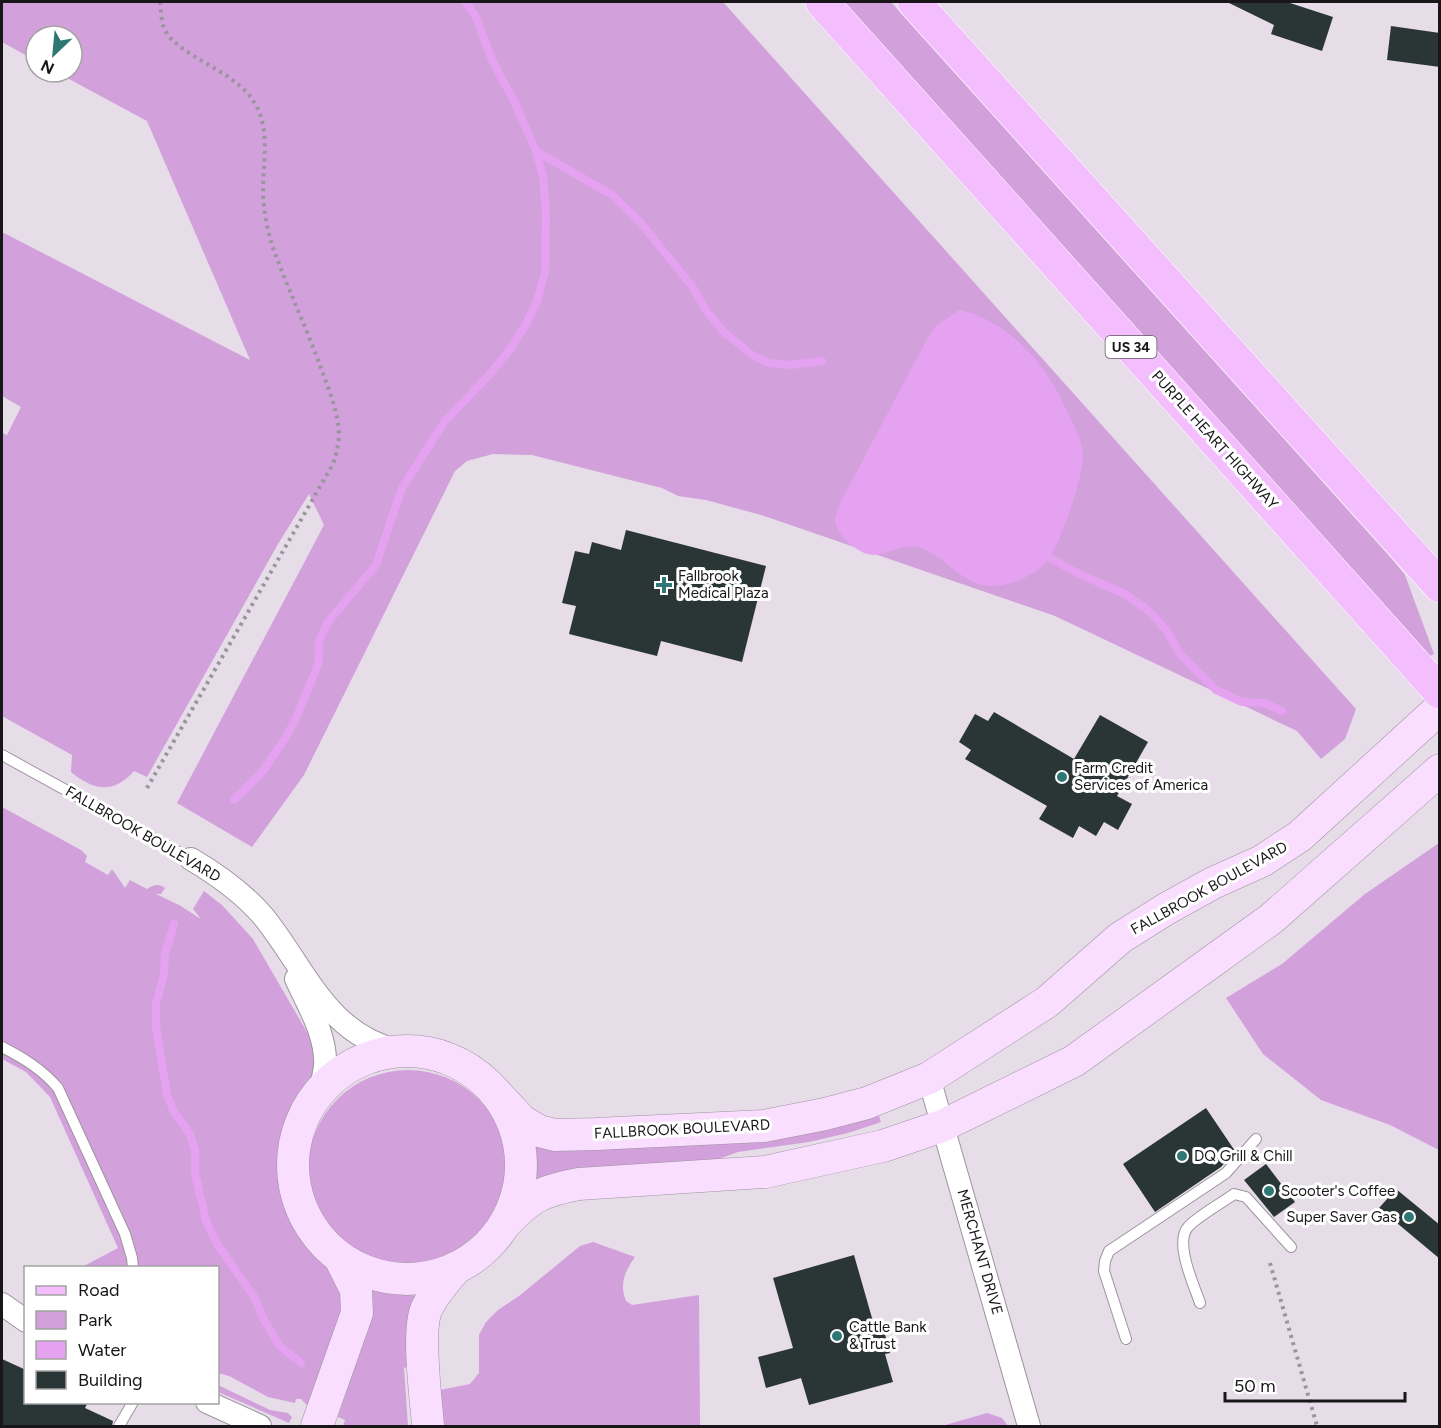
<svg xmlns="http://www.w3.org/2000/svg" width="1441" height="1428" font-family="Figtree,sans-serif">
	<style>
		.green { fill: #d2a0db }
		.water { fill: #e5a2f1 }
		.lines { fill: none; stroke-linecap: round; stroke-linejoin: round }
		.stream { stroke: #e5a2f1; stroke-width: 8 }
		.building { fill: #2a3635 }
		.lane-casing { stroke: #9c949d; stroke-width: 12 }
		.street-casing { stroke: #9c949d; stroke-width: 24 }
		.secondary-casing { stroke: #9c949d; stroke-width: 33 }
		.primary-casing { stroke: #fff; stroke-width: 34 }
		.path { stroke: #9a949c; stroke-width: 4; stroke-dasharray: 3 4.5; stroke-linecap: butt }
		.lane { stroke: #fff; stroke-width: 10 }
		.street { stroke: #fff; stroke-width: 22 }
		.secondary { stroke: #fadeff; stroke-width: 32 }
		.primary { stroke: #f4befe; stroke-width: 33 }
		.poi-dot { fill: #2e7775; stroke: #fff; stroke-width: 2 }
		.labels { text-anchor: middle; stroke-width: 6; stroke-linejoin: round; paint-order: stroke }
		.shield { fill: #fff; stroke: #5e5c5e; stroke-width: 1.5 }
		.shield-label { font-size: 14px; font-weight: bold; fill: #191619 }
		.street-label { font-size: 15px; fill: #191619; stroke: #fff }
		.poi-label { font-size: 15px; fill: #191619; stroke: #fff; text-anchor: start }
	</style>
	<rect width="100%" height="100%" fill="#e6dde8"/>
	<!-- green -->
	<g class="green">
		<path d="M2,2H723L1356,709L1345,739L1321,759L1297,731L1055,616L761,515L706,500L678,496L662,488L532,455L493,454L467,461L455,471L304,775L252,847L177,803L324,525L309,494L278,544L147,777L134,771C114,794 94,791 71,772L72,755L2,716V433L7,435L21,407L2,396V232L250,360L147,121L56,72H72V36H36V61L2,42Z"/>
		<polygon points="843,2 891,2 1392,559 1405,575 1434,654 1430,656"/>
		<path d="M2,807L81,850L87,856L85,862L108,875L112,869L125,888L130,880L147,889C154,885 158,883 165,888L161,894H156L179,905L201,919L193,909L204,891L222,905L253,939L311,1039L317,1058L311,1088L293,1117L285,1138L282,1164L283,1184L287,1206L295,1223L306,1243L333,1270L348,1306L308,1406L301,1399H296L295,1403L268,1397L229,1376L218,1373V1268L82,1267L118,1248L50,1097L26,1072L2,1059Z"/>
		<polygon points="1439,843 1440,844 1439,1150 1390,1125 1321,1100 1263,1054 1226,998 1282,964 1365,894"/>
		<circle cx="408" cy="1170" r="100"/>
		<polygon points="878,1113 881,1122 848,1133 809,1142 738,1152 705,1164 538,1180 535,1178 534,1144"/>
		<path d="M593,1242L635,1257C625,1271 619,1284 626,1301L632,1305L699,1295L700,1426H442L440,1390L470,1384L479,1373V1335L486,1322L498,1310L519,1296L580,1246Z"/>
		<polygon points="371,1289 417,1296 409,1366 404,1368 408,1426 343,1426 345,1420 338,1417 372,1312"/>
		<polygon points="218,1385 270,1410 288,1413 292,1417 289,1423 218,1392"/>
		<polygon points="987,1413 1002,1418 1008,1426 942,1426"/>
	</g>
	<!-- water -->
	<path class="water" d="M959,310C1005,319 1044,361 1063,403C1071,420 1081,435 1083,453C1085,473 1059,549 1045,564C1032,577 1001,590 983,585C957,579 943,555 921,548C903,542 890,554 873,555C859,555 835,534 835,520C835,515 839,508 840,503L926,341L937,325Z"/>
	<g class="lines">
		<!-- stream -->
		<g class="stream">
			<polyline points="536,151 612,195 640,222 692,286 707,312 724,332 752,355 769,363 791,365 822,361"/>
			<polyline points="1049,557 1075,572 1125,594 1149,611 1166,630 1181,655 1216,690 1242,702 1264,703 1282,711"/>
			<polyline points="234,800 263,771 286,737 297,716 319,662 319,641 328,622 376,565 402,488 445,421 490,374 510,349 526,324 537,301 545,272 546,214 543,176 536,151 515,103 492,60 476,17 466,2"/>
			<polyline points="174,924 165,954 164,974 156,1004 156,1026 167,1095 174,1112 190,1134 195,1151 195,1173 206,1221 217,1244 255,1298 264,1320 280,1346 301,1363"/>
		</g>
	</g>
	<!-- building -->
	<g class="building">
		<polygon points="1227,2 1287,2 1333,17 1322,51 1271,34 1274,25"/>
		<polygon points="1391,26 1440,33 1440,67 1387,60"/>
		<polygon points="626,530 766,566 742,662 661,641 657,656 569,634 576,606 562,603 575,551 589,554 592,542 621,550"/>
		<polygon points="994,712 1074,759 1100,715 1148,742 1117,796 1132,804 1118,830 1104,822 1096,836 1079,826 1073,838 1039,819 1047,806 965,759 971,750 959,742 975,714 988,721"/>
		<polygon points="1206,1108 1235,1151 1221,1167 1155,1212 1123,1164"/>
		<polygon points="1266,1164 1295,1202 1274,1217 1244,1180"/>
		<polygon points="1396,1189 1440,1225 1440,1259 1379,1208"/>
		<polygon points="854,1255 874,1325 882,1323 890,1353 885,1354 893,1382 809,1405 801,1378 766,1388 758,1357 793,1348 773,1278"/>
		<polygon points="2,1359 26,1370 26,1402 88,1402 85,1408 113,1421 112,1426 2,1426"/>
	</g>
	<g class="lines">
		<!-- lane casing -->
		<g class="lane-casing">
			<g id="lane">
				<polyline points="2,755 191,859"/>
				<path d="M2,1047C23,1058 42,1069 58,1088L125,1234L132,1258L133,1268"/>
				<path d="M1200,1303C1194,1285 1174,1243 1188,1227C1198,1216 1222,1203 1234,1194L1246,1197L1291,1247"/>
				<polyline points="1126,1339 1104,1271 1105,1261 1109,1251 1226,1173 1256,1139"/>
				<polyline points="119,1426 133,1402"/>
			</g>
		</g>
		<!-- street casing -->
		<g class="street-casing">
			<g id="street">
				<path d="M191,859C218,875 243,893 263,916C306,969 326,1034 399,1051"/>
				<path d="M296,979C308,1005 327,1036 325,1066C324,1074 322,1082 321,1090"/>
				<polyline points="929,1078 1029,1426"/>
				<polyline points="2,1304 26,1321"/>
				<polyline points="207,1402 260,1426"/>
			</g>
		</g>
		<!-- secondary casing -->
		<g class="secondary-casing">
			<g id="secondary">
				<circle cx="407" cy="1165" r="114"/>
				<polyline points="494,1091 522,1121 539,1131 555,1135 596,1134 764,1126 825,1114 867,1103 929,1078 1047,1002 1120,938 1166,909 1213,883 1262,861 1300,836 1440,708"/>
				<path d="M504,1225C530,1197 541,1191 579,1184L765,1172L883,1146L942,1126L1074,1061L1203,968L1271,919L1440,770"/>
				<polyline points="317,1426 357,1313 356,1290 340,1258"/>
				<path d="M428,1426C426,1399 417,1333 426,1310C433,1294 445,1281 456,1268"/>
			</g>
		</g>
		<!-- primary casing -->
		<g class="primary-casing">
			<g id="primary">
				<polyline points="822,2 1440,692"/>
				<polyline points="914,2 1440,586"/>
			</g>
		</g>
		<!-- path -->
		<g class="path">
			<path d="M147,788L333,464C336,455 338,447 339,437C339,415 330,392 322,371C307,329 287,287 272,245C267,228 263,209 263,191C263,161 271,129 254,102C234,69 177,57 164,28C161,21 161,10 160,2"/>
			<polyline points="1270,1263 1317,1426"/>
		</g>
		<!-- lane -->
		<use href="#lane" class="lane"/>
		<!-- street -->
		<use href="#street" class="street"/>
		<!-- secondary -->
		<use href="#secondary" class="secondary"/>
		<!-- primary -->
		<use href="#primary" class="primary"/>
	</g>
	<!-- markers -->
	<g class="poi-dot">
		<path d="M661 576h6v6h6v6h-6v6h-6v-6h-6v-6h6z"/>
		<circle cx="1062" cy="777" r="6"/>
		<circle cx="1182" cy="1156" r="6"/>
		<circle cx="1269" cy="1191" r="6"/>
		<circle cx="1409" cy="1217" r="6"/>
		<circle cx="837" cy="1336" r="6"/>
	</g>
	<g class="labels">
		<!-- shield labels -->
		<rect class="shield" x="1105.5" y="336" width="51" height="22" rx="4.5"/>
		<g class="shield-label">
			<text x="1131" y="352">US 34</text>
		</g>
		<!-- street labels -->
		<g class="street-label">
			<text transform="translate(1215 440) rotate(48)" y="5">PURPLE HEART HIGHWAY</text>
			<text transform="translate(143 834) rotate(30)" y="5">FALLBROOK BOULEVARD</text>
			<text transform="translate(1209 888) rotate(-29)" y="5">FALLBROOK BOULEVARD</text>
			<text transform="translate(682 1129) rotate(-3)" y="5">FALLBROOK BOULEVARD</text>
			<text transform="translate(980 1252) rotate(74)" y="5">MERCHANT DRIVE</text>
		</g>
		<!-- poi labels -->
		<g class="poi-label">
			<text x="678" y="581">Fallbrook<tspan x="678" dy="17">Medical Plaza</tspan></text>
			<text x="1074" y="773">Farm Credit<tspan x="1074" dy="17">Services of America</tspan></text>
			<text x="1194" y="1161">DQ Grill &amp; Chill</text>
			<text x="1281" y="1196">Scooter's Coffee</text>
			<text x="1397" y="1222" text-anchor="end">Super Saver Gas</text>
			<text x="849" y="1332">Cattle Bank<tspan x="849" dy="17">&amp; Trust</tspan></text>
		</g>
	</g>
	<!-- border -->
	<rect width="1441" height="1428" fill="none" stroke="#191619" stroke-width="6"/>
	<!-- legend -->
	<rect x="24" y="1266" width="195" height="138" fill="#ffffff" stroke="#a3a2a3" stroke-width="1.5"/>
	<rect x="36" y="1286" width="30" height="9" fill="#f4befe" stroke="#a3a2a3" stroke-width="1.5"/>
	<text x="78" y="1296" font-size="18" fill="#191619">Road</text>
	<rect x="36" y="1311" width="30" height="18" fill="#d2a0db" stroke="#a3a2a3" stroke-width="1.5"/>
	<text x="78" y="1326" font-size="18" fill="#191619">Park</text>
	<rect x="36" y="1341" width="30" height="18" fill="#e5a2f1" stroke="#a3a2a3" stroke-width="1.5"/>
	<text x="78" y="1356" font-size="18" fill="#191619">Water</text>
	<rect x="36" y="1371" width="30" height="18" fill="#2a3635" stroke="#a3a2a3" stroke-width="1.5"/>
	<text x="78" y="1386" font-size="18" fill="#191619">Building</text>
	<!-- north arrow -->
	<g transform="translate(54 54) rotate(206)"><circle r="28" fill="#ffffff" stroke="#a3a2a3" stroke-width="1.5"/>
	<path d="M0-4.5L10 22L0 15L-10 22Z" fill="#2e7775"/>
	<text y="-9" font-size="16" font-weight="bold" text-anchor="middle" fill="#191619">N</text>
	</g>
	<!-- scale -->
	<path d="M1225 1392v9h180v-9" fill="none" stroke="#191619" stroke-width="3"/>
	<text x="1234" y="1392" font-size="18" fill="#191619" stroke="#ffffff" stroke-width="4.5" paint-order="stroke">50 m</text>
</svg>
